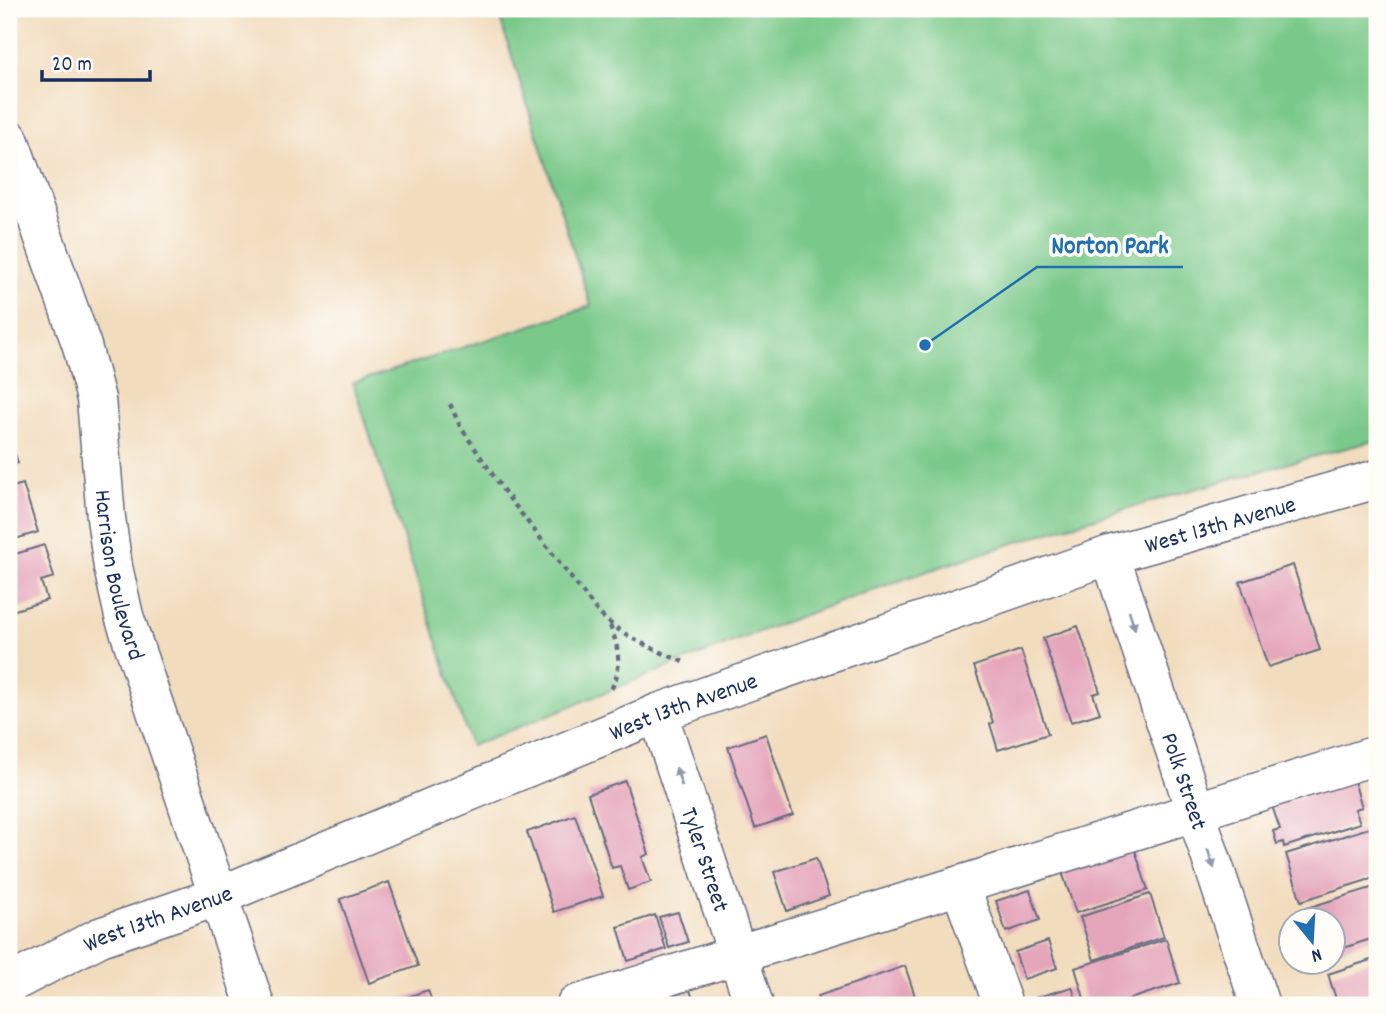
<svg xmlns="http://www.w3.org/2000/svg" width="1386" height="1014" font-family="Dekko,sans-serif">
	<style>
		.green { fill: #7ac98a; stroke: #4a7c74; stroke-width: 2 }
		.building { fill: #e5a6bc }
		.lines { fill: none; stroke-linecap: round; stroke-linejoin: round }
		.minor-casing { stroke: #666c80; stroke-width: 41 }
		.path { stroke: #666c80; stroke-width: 4.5; stroke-dasharray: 5 5; stroke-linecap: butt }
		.minor { stroke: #fff; stroke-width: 38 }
		.oneway { fill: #8d97ae }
		.labels { text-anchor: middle; stroke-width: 7; stroke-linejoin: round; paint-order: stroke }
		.street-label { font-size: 24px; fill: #1b2f5e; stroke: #fdfcf7 }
		.leader { fill: none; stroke: #1f6fb2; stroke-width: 2.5 }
		.callout-dot { fill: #1f6fb2; stroke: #fdfcf7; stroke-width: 2.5 }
		.callout-label { font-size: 26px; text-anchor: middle; font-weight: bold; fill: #1f6fb2; stroke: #fdfcf7; stroke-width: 7; stroke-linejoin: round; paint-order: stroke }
	</style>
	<rect width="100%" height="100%" fill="#fdfcf7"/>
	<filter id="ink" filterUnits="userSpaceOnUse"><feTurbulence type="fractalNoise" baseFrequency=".0143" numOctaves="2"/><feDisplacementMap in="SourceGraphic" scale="14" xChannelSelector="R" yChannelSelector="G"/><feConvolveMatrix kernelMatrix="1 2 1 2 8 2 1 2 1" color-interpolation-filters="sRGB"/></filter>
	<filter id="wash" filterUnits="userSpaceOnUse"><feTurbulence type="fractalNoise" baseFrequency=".00686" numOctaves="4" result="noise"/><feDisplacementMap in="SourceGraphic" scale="28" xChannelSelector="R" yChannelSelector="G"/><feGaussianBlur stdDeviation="1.57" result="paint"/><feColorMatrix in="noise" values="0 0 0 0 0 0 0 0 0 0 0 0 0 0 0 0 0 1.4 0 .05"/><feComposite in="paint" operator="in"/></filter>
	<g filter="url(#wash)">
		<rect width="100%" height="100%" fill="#f2dcbe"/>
		<!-- green -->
		<path class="green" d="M497,9H1377V440C1232,477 1088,518 946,565C785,618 628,684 471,746L353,383L591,306Z"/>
		<g id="blocks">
			<!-- building -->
			<g class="building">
				<polygon points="9,435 18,463 9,466"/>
				<polygon points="23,484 38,532 9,541 9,488"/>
				<polygon points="44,545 54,577 41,581 47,600 12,611 9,603 9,556"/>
				<polygon points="1293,565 1320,650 1268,667 1240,582"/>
				<polygon points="1078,626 1100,692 1093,694 1100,713 1071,722 1043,638"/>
				<polygon points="1021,650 1048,734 998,750 990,724 993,722 974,666"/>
				<polygon points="766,734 793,815 755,828 728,747"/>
				<polygon points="625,781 649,854 642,857 651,882 628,890 620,866 612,868 588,794"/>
				<polygon points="1354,781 1362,807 1355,809 1360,823 1284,847 1283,842 1277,844 1273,831 1280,829 1272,806"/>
				<polygon points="575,815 603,896 554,912 527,832"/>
				<polygon points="1369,828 1377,856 1377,877 1301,901 1286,854"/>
				<polygon points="1134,847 1148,890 1076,913 1062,872"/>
				<polygon points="816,858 829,896 787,911 774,872"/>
				<polygon points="389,882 418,966 369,983 340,899"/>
				<polygon points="1377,886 1377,937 1334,951 1334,920 1310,920 1307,908"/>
				<polygon points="1030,890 1040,920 1006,932 996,901"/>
				<polygon points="1150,894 1164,937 1094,960 1080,917"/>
				<polygon points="678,912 688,942 669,948 659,917"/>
				<polygon points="655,915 666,949 628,961 618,927"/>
				<polygon points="1166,939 1180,983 1111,1005 1086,1005 1075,968"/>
				<polygon points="1048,941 1057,968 1024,979 1015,952"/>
				<polygon points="1377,958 1377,997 1350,1005 1338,1005 1328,974"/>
				<polygon points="905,966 918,1005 821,1005 818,996"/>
				<polygon points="1072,987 1078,1005 1037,1005 1035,998"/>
				<polygon points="428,990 433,1005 400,1005 398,1000"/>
				<polygon points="690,990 695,1005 645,1005"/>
			</g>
		</g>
	</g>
	<g filter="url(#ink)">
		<use href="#blocks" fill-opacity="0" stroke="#666c80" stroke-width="2"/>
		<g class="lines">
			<!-- minor casing -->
			<g class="minor-casing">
				<g id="minor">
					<path id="s1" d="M9,139L82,346L96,399L106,518L113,567L124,616L255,1005"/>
					<path id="s2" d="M1110,555L1260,1005"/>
					<path id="s3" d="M658,713L754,1005"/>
					<polyline points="960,885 1003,1005"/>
					<path id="s4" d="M9,984L100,937L219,896L658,713L1110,555L1377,479"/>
					<polyline points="576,1005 1377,755"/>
				</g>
			</g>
			<!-- path -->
			<g class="path">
				<path d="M450,404L460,426L503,490L597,611C621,637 654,649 686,663"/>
				<path d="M610,626C619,647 623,670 610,691"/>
			</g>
			<!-- minor -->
			<use href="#minor" class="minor"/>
		</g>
		<!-- one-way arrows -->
		<defs><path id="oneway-solid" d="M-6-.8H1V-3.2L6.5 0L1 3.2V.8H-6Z" transform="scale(1.75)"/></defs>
		<g class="oneway">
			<use href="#oneway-solid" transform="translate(1132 620) rotate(72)"/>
			<use href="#oneway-solid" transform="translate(679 777) rotate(-108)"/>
			<use href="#oneway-solid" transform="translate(1211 859) rotate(71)"/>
		</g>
	</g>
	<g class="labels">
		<!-- street labels -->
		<g class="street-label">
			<text dy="8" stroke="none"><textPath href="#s4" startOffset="1297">West 13th Avenue</textPath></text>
			<text dy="8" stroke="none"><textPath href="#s1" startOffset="452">Harrison Boulevard</textPath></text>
			<text dy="8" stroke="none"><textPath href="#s4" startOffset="730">West 13th Avenue</textPath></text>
			<text dy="8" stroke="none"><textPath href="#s2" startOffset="238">Polk Street</textPath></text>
			<text dy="8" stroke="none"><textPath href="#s3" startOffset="154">Tyler Street</textPath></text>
			<text dy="8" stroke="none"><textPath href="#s4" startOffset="163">West 13th Avenue</textPath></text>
		</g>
	</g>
	<!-- callouts -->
	<path class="leader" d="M925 345L1037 267H1183"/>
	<circle class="callout-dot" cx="925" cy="345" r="7"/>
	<g class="callout-label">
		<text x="1110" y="253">Norton Park</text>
	</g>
	<!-- margin -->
	<rect width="1386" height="1014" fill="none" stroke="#fdfcf7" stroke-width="35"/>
	<!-- north arrow -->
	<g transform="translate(1312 941) rotate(162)"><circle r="33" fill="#fdfcf7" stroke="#a3aaba" stroke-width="2"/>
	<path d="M0-5L12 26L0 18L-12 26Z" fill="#1f6fb2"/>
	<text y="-10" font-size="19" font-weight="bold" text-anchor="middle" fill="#1b2f5e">N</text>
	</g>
	<!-- scale -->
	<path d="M42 70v10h108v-10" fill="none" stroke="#1b2f5e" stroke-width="3.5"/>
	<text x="52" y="70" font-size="21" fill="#1b2f5e" stroke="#fdfcf7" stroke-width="5" paint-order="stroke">20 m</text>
</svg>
